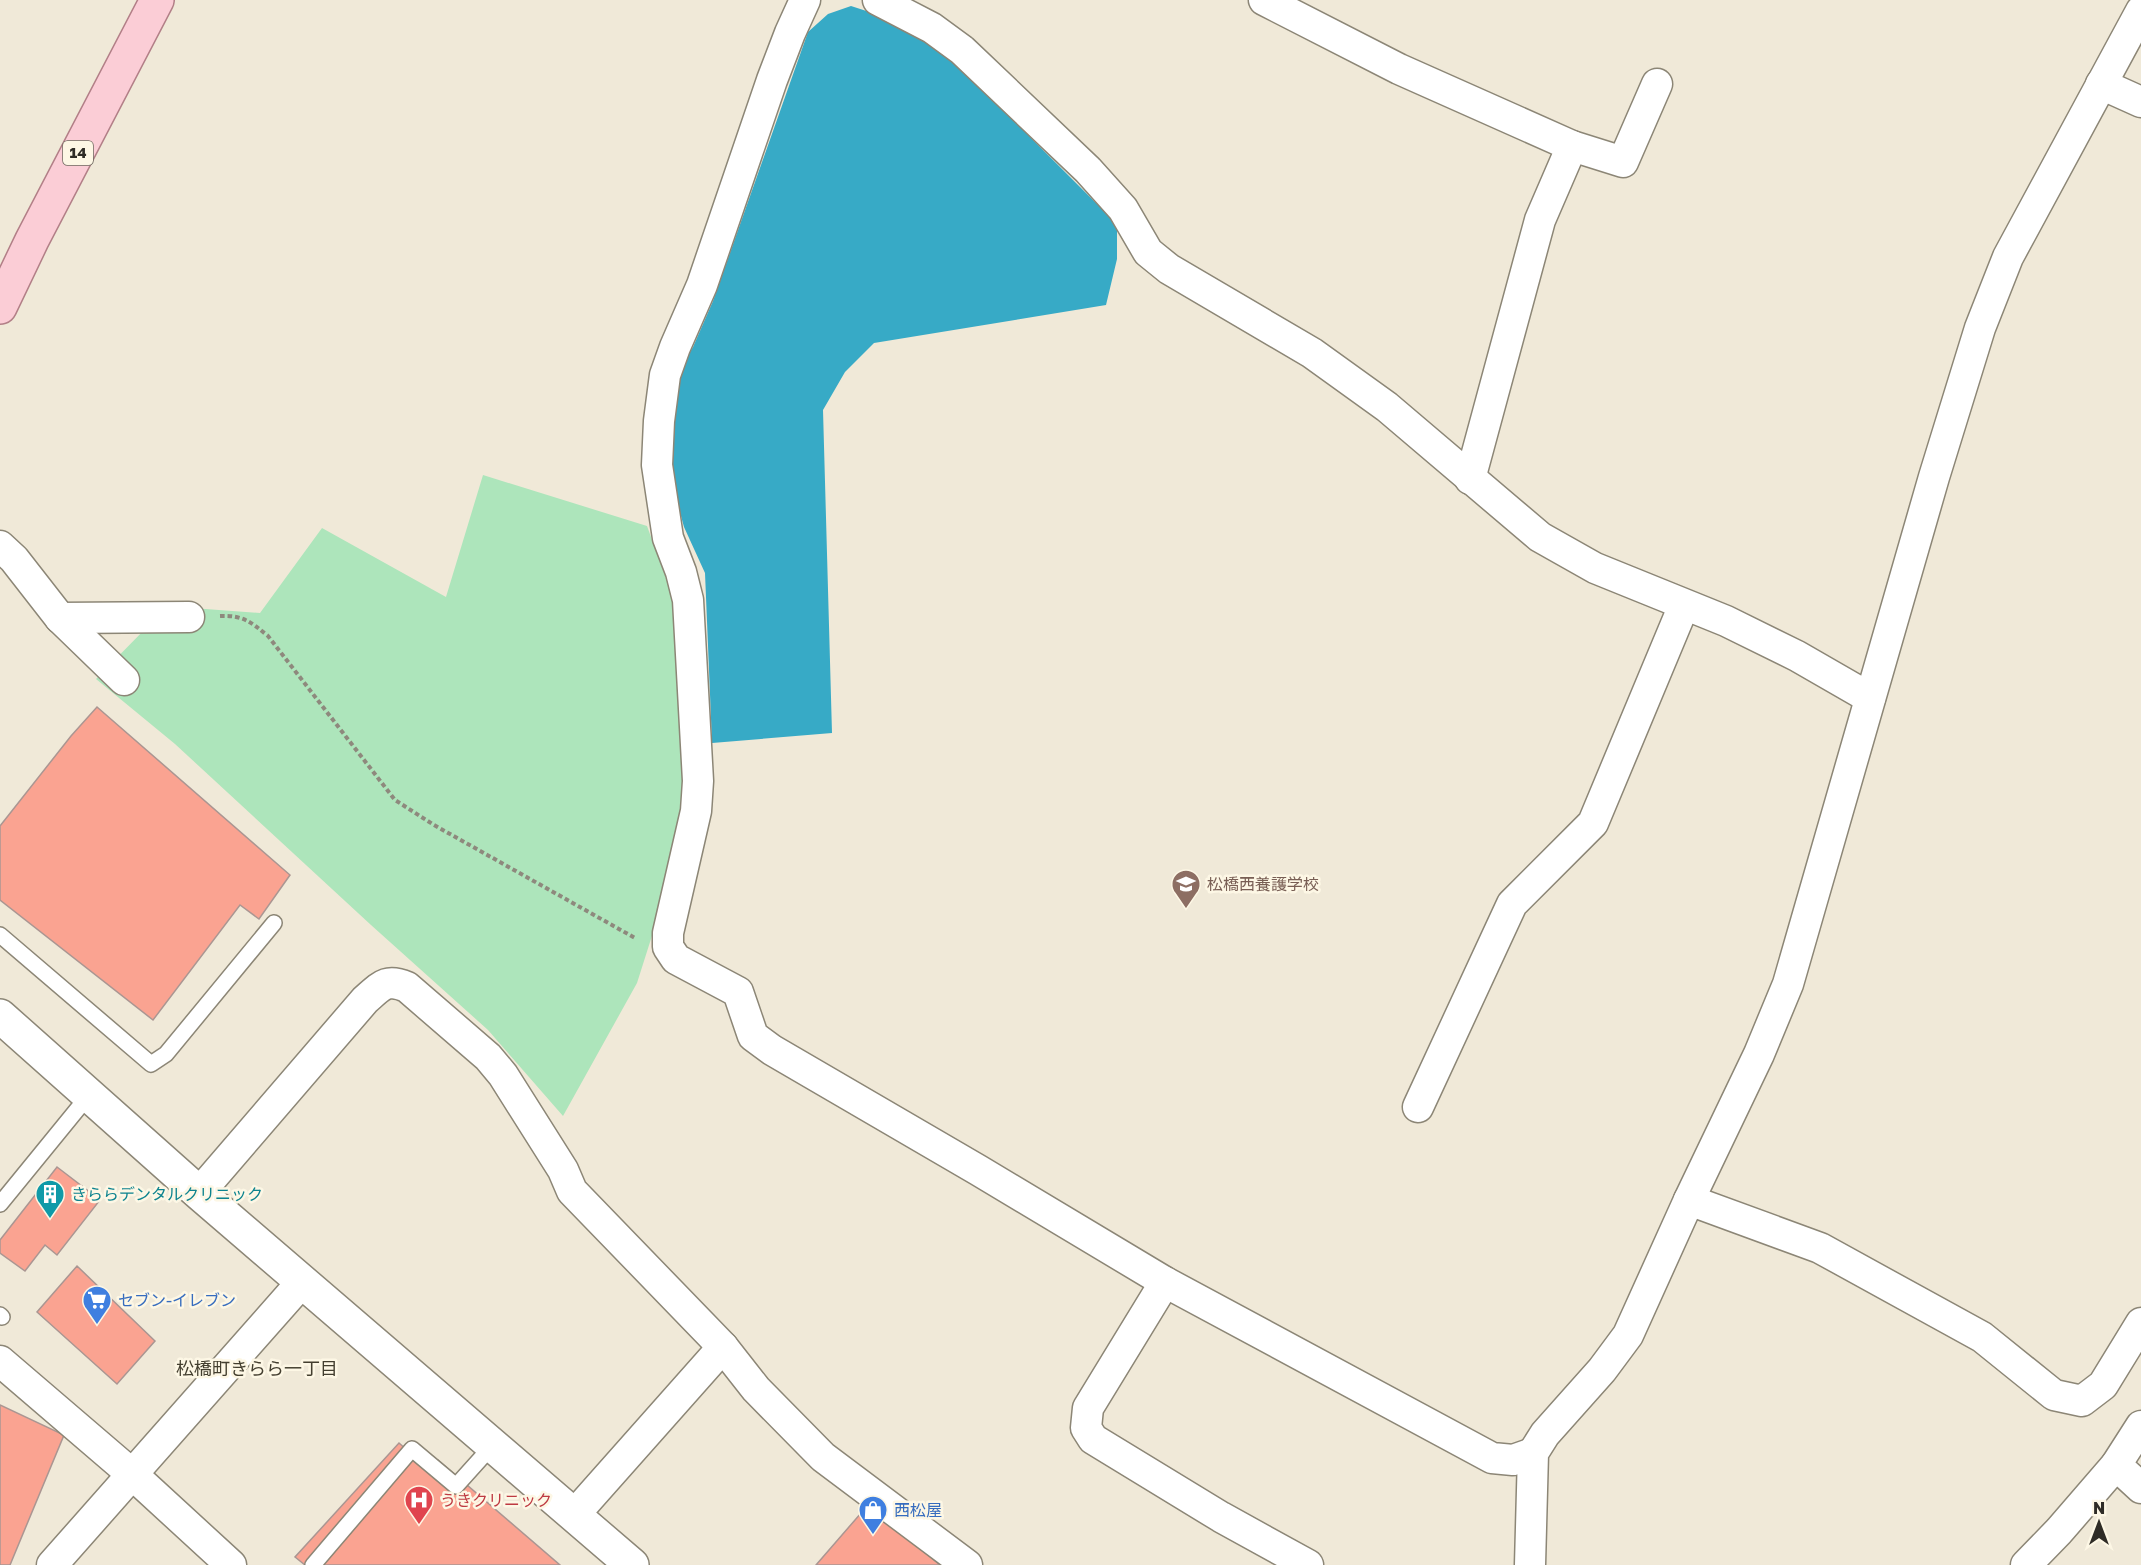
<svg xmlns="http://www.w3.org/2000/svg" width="2141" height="1565" font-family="'Golos Text','Noto Sans JP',sans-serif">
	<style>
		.green { fill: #ade5bb }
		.water { fill: #37aac6 }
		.building { fill: #faa391; stroke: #aa9692; stroke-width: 1.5 }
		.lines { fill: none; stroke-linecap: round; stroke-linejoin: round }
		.service-casing { stroke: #8c8676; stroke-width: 18 }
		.minor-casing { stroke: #8c8676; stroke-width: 33 }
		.tertiary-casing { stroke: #8c8676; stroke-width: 36 }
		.primary-casing { stroke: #b27f87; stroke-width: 36 }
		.path { stroke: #8e897d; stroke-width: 4; stroke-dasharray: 4.5 3; stroke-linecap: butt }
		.service { stroke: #fff; stroke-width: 15 }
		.minor { stroke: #fff; stroke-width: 30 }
		.tertiary { stroke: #fff; stroke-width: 33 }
		.primary { stroke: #fbcdd6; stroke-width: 33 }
		.labels { text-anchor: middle; stroke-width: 5; stroke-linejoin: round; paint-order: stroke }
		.shield { fill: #fdf7e5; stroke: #6d695f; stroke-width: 1.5 }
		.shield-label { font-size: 15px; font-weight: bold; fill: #2f2c26 }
		.education-label { font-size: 16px; fill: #785e54; stroke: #fdf7e5; text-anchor: start }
		.culture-label { font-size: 16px; fill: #0d838f; stroke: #fdf7e5; text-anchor: start }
		.shop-label { font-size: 16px; fill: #366cbe; stroke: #fdf7e5; text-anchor: start }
		.health-label { font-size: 16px; fill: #be3a42; stroke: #fdf7e5; text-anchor: start }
		.neighbourhood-label { font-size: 18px; fill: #433e2f; stroke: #fdf7e5 }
	</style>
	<rect width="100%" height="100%" fill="#f0e9d8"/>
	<!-- green -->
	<polygon class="green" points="483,475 647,526 678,611 684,797 657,920 637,983 563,1116 488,1030 371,925 175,744 96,679 149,625 165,606 260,613 322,528 446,597"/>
	<!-- water -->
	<polygon class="water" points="851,6 888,18 941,48 1117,224 1117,259 1106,305 874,343 845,372 823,410 832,733 712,743 705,573 684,527 669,472 675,377 693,347 713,301 808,32 828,14"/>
	<!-- building -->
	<g class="building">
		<polygon points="97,707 290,875 259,919 240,905 153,1020 0,900 0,826 71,736"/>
		<polygon points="57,1167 100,1200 57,1255 45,1245 25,1271 0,1253 0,1240"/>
		<polygon points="77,1266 155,1341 117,1384 37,1312"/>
		<polygon points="0,1405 64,1435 10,1565 0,1565"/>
		<polygon points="399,1443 430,1470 438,1460 560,1565 305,1565 295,1557"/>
		<polygon points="868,1505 940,1565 816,1565"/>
	</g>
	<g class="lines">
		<!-- service casing -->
		<g class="service-casing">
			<g id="service">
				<polyline points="0,935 151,1064 166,1054 274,923"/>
				<polyline points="0,1204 89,1095"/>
				<polyline points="0,1315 2,1317"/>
				<polyline points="313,1565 412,1449 456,1486 492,1446"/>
			</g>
		</g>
		<!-- minor casing -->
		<g class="minor-casing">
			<g id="minor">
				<polyline points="805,0 790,33 772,80 702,285 675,347 665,375 659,421 657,465 668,538 681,572 688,600 698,781 696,811 668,933 668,947 676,959 738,992 753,1036 772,1050 978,1170 1165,1282 1492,1458 1513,1460 1533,1453"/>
				<polyline points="878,0 932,28 962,50 1088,170 1123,209 1148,252 1169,269 1312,353 1387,407 1540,537 1595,568 1726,621 1797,656 1870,698"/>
				<polyline points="1264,0 1399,69 1572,146 1540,220 1470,479"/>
				<polyline points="2101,84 2141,102"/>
				<polyline points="1572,146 1623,162 1657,84"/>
				<polyline points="0,546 14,559 60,618 189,617"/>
				<polyline points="60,618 124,680"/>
				<polyline points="1418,1107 1512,904 1593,823 1684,605"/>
				<path d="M199,1193L365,1000C381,986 386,978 407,987L488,1057L503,1075L563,1170L572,1191L723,1347L756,1389L823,1457L967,1565"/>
				<polyline points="1689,1200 1820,1248 1982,1337 2054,1395 2082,1401 2103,1385 2141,1323"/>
				<polyline points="1165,1282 1088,1408 1086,1428 1093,1439 1221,1517 1308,1565"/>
				<polyline points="0,1361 133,1475 231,1565"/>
				<polyline points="2141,1426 2116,1465 2141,1488"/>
				<polyline points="574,1515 723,1347"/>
				<polyline points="52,1565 302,1282"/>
				<polyline points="1530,1565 1533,1453 1545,1434 1602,1370 1628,1335 1689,1200 1759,1054 1788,984 1934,477 1980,328 2008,257 2141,11"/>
				<polyline points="2026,1565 2059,1531 2116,1465"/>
			</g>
		</g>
		<!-- tertiary casing -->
		<g class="tertiary-casing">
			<polyline id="tertiary" points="0,1016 199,1193 632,1565"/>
		</g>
		<!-- primary casing -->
		<g class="primary-casing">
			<polyline id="primary" points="0,307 32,240 157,0"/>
		</g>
		<!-- path -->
		<path class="path" d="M220,616C243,615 251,622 268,636L395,800L434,825L635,938"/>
		<!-- service -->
		<use href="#service" class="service"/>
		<!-- minor -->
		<use href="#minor" class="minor"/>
		<!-- tertiary -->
		<use href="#tertiary" class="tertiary"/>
		<!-- primary -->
		<use href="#primary" class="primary"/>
	</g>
	<!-- icons -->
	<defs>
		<g id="school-pin" transform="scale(1.5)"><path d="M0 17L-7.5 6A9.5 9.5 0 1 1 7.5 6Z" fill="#8d6e63" stroke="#fdf7e5"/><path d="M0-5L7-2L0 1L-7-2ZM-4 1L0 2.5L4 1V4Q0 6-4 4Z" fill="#fff"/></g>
		<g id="building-pin" transform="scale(1.5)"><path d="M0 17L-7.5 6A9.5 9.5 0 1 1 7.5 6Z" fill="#0f9aa8" stroke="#fdf7e5"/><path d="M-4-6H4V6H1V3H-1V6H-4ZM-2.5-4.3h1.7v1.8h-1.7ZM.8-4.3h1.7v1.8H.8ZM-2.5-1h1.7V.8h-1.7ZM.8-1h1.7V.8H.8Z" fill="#fff"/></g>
		<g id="supermarket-pin" transform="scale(1.5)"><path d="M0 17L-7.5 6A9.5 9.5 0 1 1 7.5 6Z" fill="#3f7fe0" stroke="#fdf7e5"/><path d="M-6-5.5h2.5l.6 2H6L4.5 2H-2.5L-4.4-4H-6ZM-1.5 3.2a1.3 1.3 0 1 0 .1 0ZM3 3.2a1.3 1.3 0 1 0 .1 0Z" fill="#fff"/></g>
		<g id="hospital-pin" transform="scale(1.5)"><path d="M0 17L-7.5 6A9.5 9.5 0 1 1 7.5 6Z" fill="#e0444e" stroke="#fdf7e5"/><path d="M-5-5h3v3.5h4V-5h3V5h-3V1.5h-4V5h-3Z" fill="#fff"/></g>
		<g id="shop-pin" transform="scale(1.5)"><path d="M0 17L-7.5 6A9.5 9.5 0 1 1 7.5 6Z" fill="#3f7fe0" stroke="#fdf7e5"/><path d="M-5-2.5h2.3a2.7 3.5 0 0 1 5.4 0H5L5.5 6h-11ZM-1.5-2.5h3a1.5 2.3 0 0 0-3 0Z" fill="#fff"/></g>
	</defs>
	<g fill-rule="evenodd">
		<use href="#school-pin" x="1186" y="884"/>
		<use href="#building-pin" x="50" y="1194"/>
		<use href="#supermarket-pin" x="97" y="1300"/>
		<use href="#hospital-pin" x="419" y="1500"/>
		<use href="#shop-pin" x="873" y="1510"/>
	</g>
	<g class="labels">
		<!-- shield labels -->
		<rect class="shield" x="63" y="141" width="30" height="24" rx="4.5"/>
		<g class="shield-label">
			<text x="78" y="158">14</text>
		</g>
		<!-- education labels -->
		<g class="education-label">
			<text x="1207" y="890">松橋西養護学校</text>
		</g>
		<!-- culture labels -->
		<g class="culture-label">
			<text x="71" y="1200">きららデンタルクリニック</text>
		</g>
		<!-- shop labels -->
		<g class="shop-label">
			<text x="118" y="1306">セブン-イレブン</text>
			<text x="894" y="1516">西松屋</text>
		</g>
		<!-- health labels -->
		<g class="health-label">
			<text x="440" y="1506">うきクリニック</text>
		</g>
		<!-- neighbourhood labels -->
		<g class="neighbourhood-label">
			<text x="257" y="1375">松橋町きらら一丁目</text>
		</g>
	</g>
	<!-- north arrow -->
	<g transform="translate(2099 1523)" stroke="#fdf7e5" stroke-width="4.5" paint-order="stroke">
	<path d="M0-4.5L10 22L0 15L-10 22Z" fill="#2f2c26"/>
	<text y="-9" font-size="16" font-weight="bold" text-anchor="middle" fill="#2f2c26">N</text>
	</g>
</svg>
